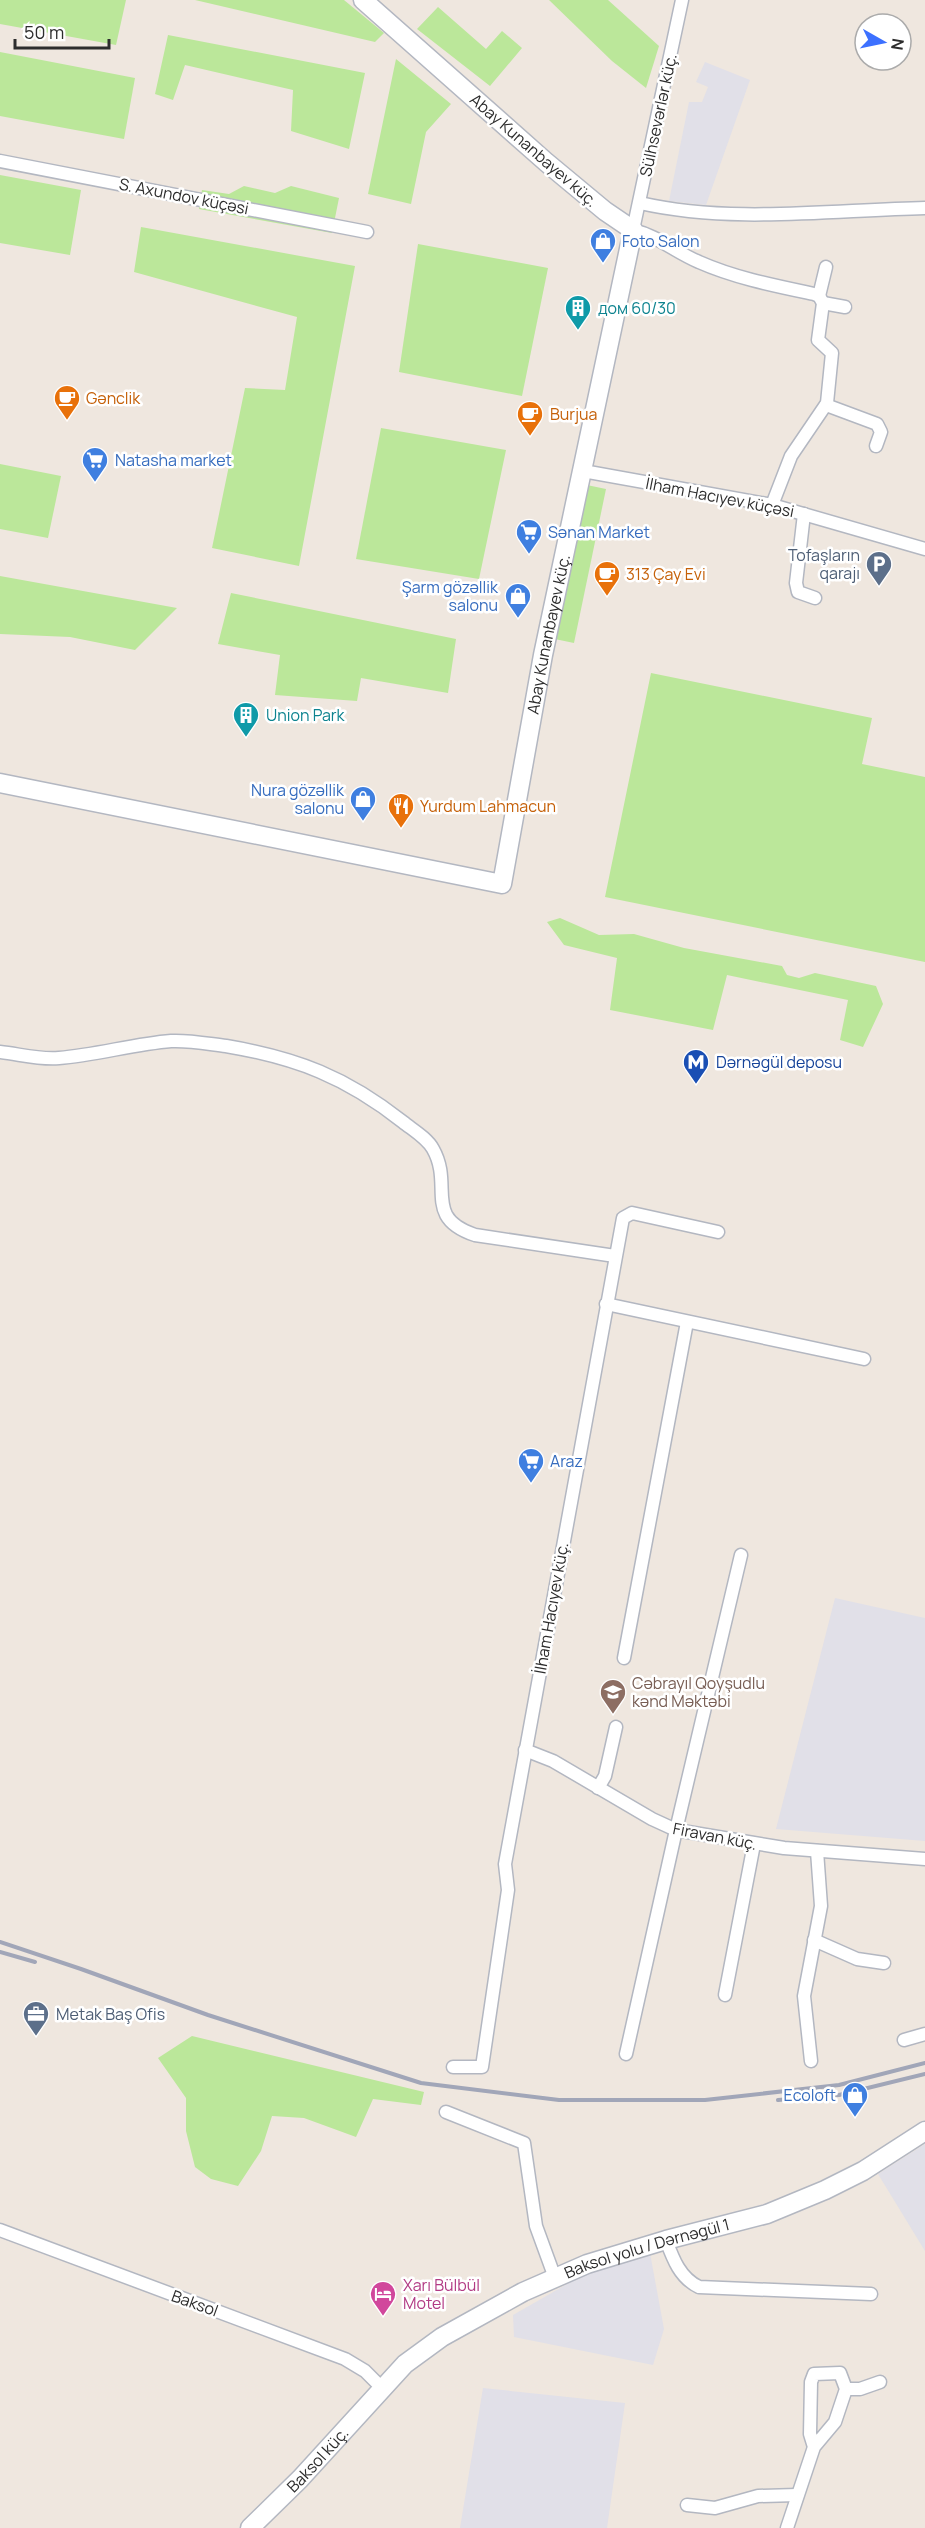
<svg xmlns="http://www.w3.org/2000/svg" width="925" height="2528" font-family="Manrope,sans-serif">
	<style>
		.industrial { fill: #e1e0e8 }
		.green { fill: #bbe79a }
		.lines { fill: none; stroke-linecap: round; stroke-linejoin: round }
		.street-casing { stroke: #b3b7c1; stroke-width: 15 }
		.secondary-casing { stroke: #b3b7c1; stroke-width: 21 }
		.street { stroke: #fff; stroke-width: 12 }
		.secondary { stroke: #fff; stroke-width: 18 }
		.rail { stroke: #a1a6b8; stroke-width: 4 }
		.labels { text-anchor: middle; stroke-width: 5; stroke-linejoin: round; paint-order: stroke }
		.street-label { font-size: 16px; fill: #2d2d2d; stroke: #fff }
		.shop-label { font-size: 16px; fill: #366cbe; stroke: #fff; text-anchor: start }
		.culture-label { font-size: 16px; fill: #0d838f; stroke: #fff; text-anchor: start }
		.food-label { font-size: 16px; fill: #c56008; stroke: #fff; text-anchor: start }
		.service-label { font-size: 16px; fill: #4e5e75; stroke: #fff; text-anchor: end }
		.transit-label { font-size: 16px; fill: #164399; stroke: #fff; text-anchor: start }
		.education-label { font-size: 16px; fill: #785e54; stroke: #fff; text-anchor: start }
		.hotel-label { font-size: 16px; fill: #b23c85; stroke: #fff; text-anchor: start }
	</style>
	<rect width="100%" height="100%" fill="#efe7df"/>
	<!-- industrial -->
	<g class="industrial">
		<polygon points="705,62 750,80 706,205 669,201 689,102 702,102 708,87 696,82"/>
		<polygon points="835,1598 925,1618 925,1841 776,1829"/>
		<polygon points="925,2144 925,2251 878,2174"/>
		<polygon points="650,2253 664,2329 653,2365 514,2337 513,2315 583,2275"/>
		<polygon points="483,2388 625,2403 607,2528 460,2528"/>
	</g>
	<!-- green -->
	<g class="green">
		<polygon points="0,0 126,0 116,45 0,24"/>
		<polygon points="195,0 344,0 384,33 375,42"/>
		<polygon points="549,0 608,0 659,46 646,88 612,61"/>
		<polygon points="438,7 486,49 502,31 522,48 490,86 417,29"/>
		<polygon points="168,35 365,73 349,149 291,131 293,90 185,65 173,100 155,94"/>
		<polygon points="0,52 135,78 124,139 0,116"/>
		<polygon points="396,59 451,104 426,132 411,204 368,194"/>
		<polygon points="0,175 81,190 70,255 0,243"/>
		<polygon points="244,186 275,193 291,186 339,198 332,233 199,209 202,190 229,194"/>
		<polygon points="141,227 355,266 299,566 212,548 245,388 285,390 297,317 134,272"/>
		<polygon points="418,244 548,268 522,396 399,372"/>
		<polygon points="381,428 506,450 479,579 356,559"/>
		<polygon points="0,464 61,476 48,538 0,529"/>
		<polygon points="582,484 606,489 574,643 550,638"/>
		<polygon points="0,576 177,608 135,650 70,637 0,634"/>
		<polygon points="231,593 456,639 448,693 361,678 357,701 275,695 280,655 218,644"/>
		<polygon points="651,673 872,718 862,764 925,777 925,962 605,897"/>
		<polygon points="560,918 599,935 634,934 684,948 782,966 787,975 799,978 815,973 876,986 883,1004 863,1047 840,1040 848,1000 727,975 713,1030 610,1010 617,958 564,945 547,922"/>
		<polygon points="192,2036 424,2092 421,2105 373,2099 356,2137 304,2118 272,2116 261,2151 238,2186 211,2179 195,2167 186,2131 186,2098 158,2058"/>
	</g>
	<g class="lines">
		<!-- street casing -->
		<g class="street-casing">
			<g id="street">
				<path d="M682,0L633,230C658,236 675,252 699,262C735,278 776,286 814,294L819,296L823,303L818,340L832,353L827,403L791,456L772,505"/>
				<polyline points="0,161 367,232"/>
				<path d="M640,203C732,224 831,210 925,208"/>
				<polyline points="819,296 826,267"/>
				<polyline points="823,303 845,307"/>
				<polyline points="826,405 877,424 881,432 876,446"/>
				<polyline points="583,471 772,505 925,549"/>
				<polyline points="804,514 796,583 798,592 815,598"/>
				<path d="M0,1052C19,1054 40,1060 59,1058C96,1055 134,1044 171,1041C189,1040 209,1044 226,1046C297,1058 346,1077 403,1122C413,1130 427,1138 433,1149C454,1186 422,1217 475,1235L615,1256"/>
				<polyline points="606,1304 864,1359"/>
				<polyline points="624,1658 687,1322"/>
				<polyline points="525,1750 553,1761 652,1819 676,1830 784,1848 925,1859"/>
				<polyline points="598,1788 605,1776 616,1727"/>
				<polyline points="814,1940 857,1959 884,1963"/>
				<polyline points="725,1995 754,1844"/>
				<polyline points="904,2040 925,2034"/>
				<polyline points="626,2054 676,1830 741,1555"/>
				<polyline points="811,2061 804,1996 821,1906 817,1851"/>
				<polyline points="453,2067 482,2067 508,1890 505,1864 623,1218 632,1213 718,1232"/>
				<polyline points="446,2112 524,2143 536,2226 555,2278"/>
				<polyline points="0,2230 345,2359 365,2371 382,2388"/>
				<path d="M666,2240C673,2259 680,2278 699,2287L871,2294"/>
				<polyline points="846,2389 860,2389 880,2382"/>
				<polyline points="687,2505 715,2508 758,2496 797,2495"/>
				<polyline points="787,2528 814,2447 835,2422 846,2389 840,2373 814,2374 811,2382 810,2434 814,2447"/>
			</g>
		</g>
		<!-- secondary casing -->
		<g class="secondary-casing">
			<g id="secondary">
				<path id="s1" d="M0,783L502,884L543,655L633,230L605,211L546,162L363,0"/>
				<path id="s2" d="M250,2528L300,2479L405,2364L442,2337L523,2292L587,2264L666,2240L767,2214L825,2190L863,2171L925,2131"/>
			</g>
		</g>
		<!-- street -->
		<use href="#street" class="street"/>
		<!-- secondary -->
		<use href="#secondary" class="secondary"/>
		<!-- rail -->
		<g class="rail">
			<polyline points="0,1942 81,1969 208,2015 421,2083 559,2100 705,2100 839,2085 925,2063"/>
			<polyline points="0,1952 35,1962"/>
			<polyline points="778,2100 839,2095 925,2074"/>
		</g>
	</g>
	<!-- icons -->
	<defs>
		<g id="shop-pin" transform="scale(1.35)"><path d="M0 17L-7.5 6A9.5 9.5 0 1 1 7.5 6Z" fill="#3f7fe0" stroke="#fff"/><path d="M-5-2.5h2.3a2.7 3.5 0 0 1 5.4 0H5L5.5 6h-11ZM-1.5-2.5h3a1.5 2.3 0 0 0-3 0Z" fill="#fff"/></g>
		<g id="building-pin" transform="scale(1.35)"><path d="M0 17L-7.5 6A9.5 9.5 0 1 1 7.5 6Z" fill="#0f9aa8" stroke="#fff"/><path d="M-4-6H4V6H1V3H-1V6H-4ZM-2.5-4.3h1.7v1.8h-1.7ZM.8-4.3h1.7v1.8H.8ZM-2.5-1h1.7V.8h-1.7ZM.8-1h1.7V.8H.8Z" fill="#fff"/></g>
		<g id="cafe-pin" transform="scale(1.35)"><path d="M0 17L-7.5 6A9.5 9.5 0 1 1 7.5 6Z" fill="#e8710a" stroke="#fff"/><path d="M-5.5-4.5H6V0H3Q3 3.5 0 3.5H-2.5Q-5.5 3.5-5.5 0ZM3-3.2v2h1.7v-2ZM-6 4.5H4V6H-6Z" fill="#fff"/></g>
		<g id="supermarket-pin" transform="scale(1.35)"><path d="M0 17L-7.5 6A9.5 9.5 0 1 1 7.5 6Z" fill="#3f7fe0" stroke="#fff"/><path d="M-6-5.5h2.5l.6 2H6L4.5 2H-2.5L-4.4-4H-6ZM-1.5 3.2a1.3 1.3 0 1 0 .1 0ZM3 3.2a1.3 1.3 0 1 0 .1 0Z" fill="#fff"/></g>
		<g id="parking-pin" transform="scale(1.35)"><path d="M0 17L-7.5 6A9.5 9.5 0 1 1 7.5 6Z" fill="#5c6f8a" stroke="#fff"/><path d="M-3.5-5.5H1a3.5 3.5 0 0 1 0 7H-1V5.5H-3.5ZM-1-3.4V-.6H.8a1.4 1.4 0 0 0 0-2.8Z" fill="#fff"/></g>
		<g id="restaurant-pin" transform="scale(1.35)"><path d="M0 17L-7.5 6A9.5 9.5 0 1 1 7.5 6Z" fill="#e8710a" stroke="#fff"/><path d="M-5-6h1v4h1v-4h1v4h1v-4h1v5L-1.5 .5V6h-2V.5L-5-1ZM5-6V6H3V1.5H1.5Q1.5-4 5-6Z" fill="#fff"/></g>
		<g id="metro-pin" transform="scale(1.35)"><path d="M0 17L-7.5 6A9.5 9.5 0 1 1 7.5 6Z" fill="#1a4fb4" stroke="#fff"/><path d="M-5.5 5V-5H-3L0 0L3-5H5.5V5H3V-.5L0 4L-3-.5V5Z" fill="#fff"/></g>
		<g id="school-pin" transform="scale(1.35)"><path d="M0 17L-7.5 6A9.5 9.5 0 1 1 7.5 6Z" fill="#8d6e63" stroke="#fff"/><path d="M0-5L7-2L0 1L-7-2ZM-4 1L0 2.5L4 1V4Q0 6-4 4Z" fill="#fff"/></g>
		<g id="office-pin" transform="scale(1.35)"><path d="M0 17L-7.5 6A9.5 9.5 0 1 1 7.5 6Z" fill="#5c6f8a" stroke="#fff"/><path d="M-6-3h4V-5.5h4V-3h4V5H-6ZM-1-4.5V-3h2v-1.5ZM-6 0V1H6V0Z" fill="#fff"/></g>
		<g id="hotel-pin" transform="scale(1.35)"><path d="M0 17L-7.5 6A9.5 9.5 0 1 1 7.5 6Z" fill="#d1479c" stroke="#fff"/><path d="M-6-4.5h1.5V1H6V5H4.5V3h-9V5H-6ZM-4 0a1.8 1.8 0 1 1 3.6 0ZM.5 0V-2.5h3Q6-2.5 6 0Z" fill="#fff"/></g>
	</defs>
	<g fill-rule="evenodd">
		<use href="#shop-pin" x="603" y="241"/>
		<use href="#building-pin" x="578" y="308"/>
		<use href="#cafe-pin" x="67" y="398"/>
		<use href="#cafe-pin" x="530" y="414"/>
		<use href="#supermarket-pin" x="95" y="460"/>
		<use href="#supermarket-pin" x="529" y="532"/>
		<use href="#parking-pin" x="879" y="564"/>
		<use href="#cafe-pin" x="607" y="574"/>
		<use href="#shop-pin" x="518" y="596"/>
		<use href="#building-pin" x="246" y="715"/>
		<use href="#shop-pin" x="363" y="799"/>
		<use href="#restaurant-pin" x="401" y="806"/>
		<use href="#metro-pin" x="696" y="1062"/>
		<use href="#supermarket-pin" x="531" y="1461"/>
		<use href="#school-pin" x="613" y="1692"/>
		<use href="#office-pin" x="36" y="2014"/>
		<use href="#shop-pin" x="855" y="2095"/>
		<use href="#hotel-pin" x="383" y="2294"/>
	</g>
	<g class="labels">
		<!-- street labels -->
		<g class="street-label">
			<text transform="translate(658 115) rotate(-78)" y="6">Sülhsevərlər küç.</text>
			<text transform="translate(534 150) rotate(41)" y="6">Abay Kunanbayev küç.</text>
			<text transform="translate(184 196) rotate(11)" y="6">S. Axundov küçəsi</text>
			<text transform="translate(720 497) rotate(11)" y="6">İlham Hacıyev küçəsi</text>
			<text dy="6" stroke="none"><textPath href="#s1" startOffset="766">Abay Kunanbayev küç.</textPath></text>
			<text transform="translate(551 1608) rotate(-80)" y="6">İlham Hacıyev küç.</text>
			<text transform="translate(715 1836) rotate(11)" y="6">Firavan küç.</text>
			<text dy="6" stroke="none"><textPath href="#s2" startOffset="496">Baksol yolu / Dərnəgül 1</textPath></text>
			<text transform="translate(195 2303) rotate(20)" y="6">Baksol</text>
			<text dy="6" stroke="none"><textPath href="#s2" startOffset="96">Baksol küç.</textPath></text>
		</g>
		<!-- shop labels -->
		<g class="shop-label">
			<text x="622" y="247">Foto Salon</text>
			<text x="115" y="466">Natasha market</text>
			<text x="548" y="538">Sənan Market</text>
			<text x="498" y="593" text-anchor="end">Şarm gözəllik<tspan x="498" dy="18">salonu</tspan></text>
			<text x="344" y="796" text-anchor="end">Nura gözəllik<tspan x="344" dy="18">salonu</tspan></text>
			<text x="550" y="1467">Araz</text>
			<text x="836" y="2101" text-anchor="end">Ecoloft</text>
		</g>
		<!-- culture labels -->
		<g class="culture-label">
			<text x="598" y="314">дом 60/30</text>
			<text x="266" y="721">Union Park</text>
		</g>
		<!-- food labels -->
		<g class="food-label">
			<text x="86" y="404">Gənclik</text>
			<text x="550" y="420">Burjua</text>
			<text x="626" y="580">313 Çay Evi</text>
			<text x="420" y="812">Yurdum Lahmacun</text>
		</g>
		<!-- service labels -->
		<g class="service-label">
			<text x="860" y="561">Tofaşların<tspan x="860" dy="18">qarajı</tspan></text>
			<text x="56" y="2020" text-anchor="start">Metak Baş Ofis</text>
		</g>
		<!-- transit labels -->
		<g class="transit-label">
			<text x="716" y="1068">Dərnəgül deposu</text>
		</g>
		<!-- education labels -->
		<g class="education-label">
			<text x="632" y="1689">Cəbrayıl Qoyşudlu<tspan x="632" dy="18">kənd Məktəbi</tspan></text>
		</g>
		<!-- hotel labels -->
		<g class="hotel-label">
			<text x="403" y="2291">Xarı Bülbül<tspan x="403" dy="18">Motel</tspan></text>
		</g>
	</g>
	<!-- north arrow -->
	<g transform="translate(883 42) rotate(99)"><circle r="28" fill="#ffffff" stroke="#ababab" stroke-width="1.5"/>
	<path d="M0-4.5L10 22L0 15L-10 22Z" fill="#3c70ff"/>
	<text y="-9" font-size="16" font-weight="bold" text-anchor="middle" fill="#2d2d2d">N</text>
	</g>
	<!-- scale -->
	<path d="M15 39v9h94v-9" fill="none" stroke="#2d2d2d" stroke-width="3"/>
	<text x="24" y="39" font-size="18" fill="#2d2d2d" stroke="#ffffff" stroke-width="4.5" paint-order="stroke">50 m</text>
</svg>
